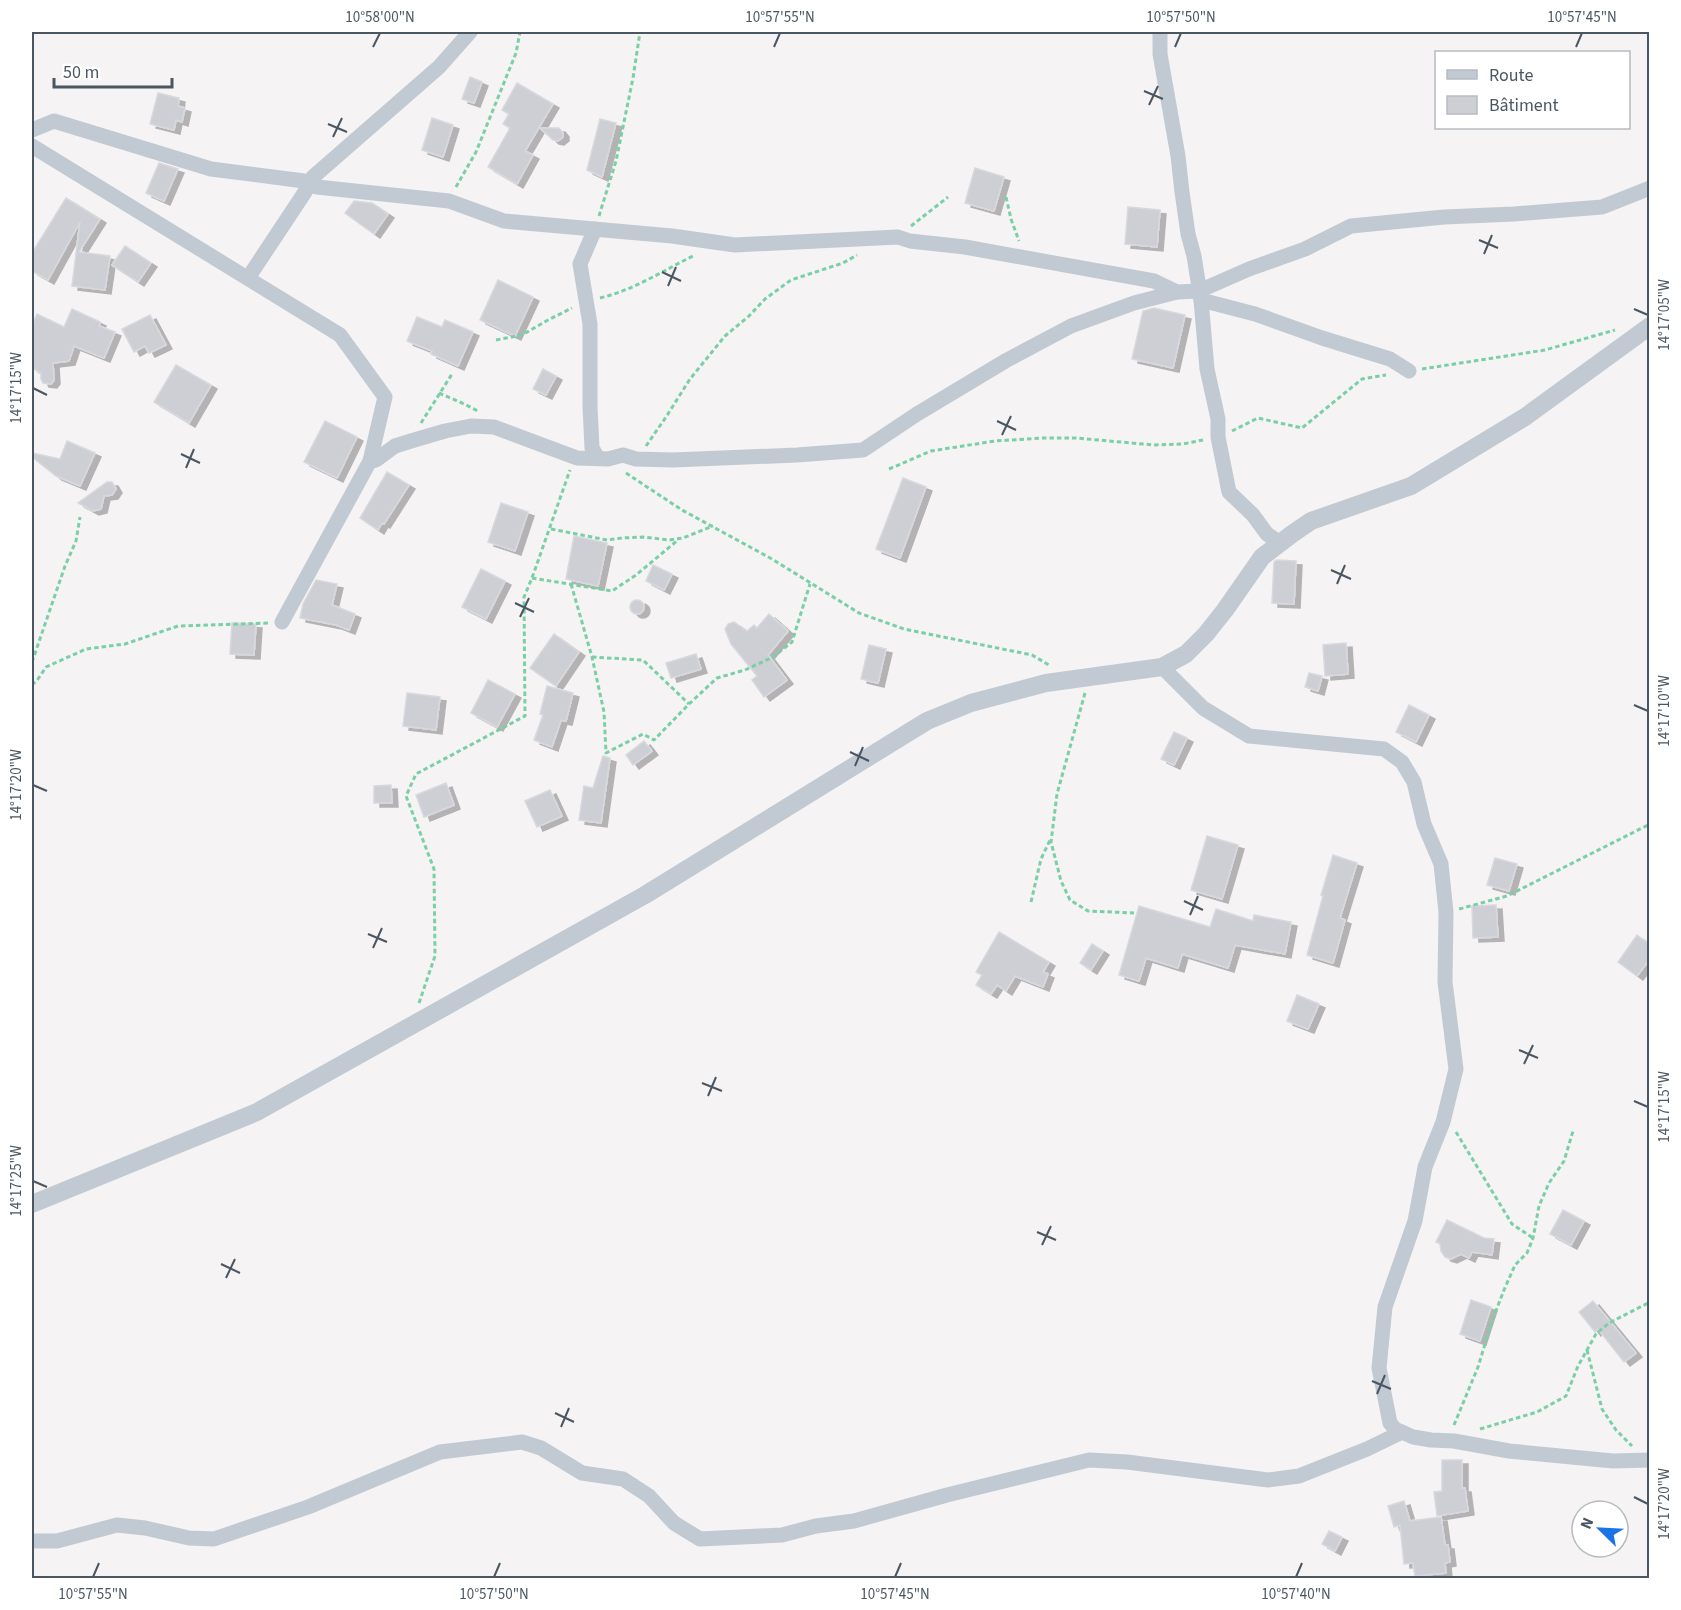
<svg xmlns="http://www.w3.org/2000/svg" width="1681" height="1610" font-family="'Source Sans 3',sans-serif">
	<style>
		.building { fill: #cdcfd5; stroke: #d7d9de; stroke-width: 1.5; filter: url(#shadow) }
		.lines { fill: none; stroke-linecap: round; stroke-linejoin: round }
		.path { stroke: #7ad0a6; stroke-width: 3; stroke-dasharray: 4.5 3; stroke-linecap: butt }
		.minor { stroke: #c1cad2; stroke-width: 15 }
		.tertiary { stroke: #c1cad2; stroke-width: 18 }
		.ticks { fill: none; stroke: #4a5661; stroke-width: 2 }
		.neatline { fill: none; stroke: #4a5661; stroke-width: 2 }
		.ticks-label { font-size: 15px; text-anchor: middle; fill: #4a5661 }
	</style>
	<defs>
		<filter id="shadow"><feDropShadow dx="6" dy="4" stdDeviation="0" flood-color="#0004"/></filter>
	</defs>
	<rect width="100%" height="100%" fill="#f5f3f3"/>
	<!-- building -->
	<g class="building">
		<polygon points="470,77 482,82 474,103 462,99"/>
		<polygon points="517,83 553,104 525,151 533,155 517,184 488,167 510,128 503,124 509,114 502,110"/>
		<polygon points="158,93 179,98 178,106 185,108 182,122 176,120 174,130 150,124"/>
		<polygon points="432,118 453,125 443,157 422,150"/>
		<polygon points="600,119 616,123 602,177 587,170"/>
		<polygon points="540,128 559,128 563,133 563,137 558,141 553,140"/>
		<polygon points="159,163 178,169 164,201 146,193"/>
		<polygon points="975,168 1004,177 994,211 965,203"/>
		<polygon points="66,198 100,219 79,252 110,256 105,290 72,286 80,222 48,280 32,271 32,253"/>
		<polygon points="354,201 372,203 388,214 374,234 345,213"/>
		<polygon points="1128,207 1160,210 1157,247 1125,244"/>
		<polygon points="125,246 151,263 138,282 112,265"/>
		<polygon points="498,280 533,297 515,336 480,320"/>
		<polygon points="1154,308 1185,315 1173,368 1132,359 1143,311"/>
		<polygon points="72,309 100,322 99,326 115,332 104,358 74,346 69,361 53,363 54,380 51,384 43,383 41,379 41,373 32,368 32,326 37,314 64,327"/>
		<polygon points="150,315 166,345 149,353 145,346 134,352 122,329"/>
		<polygon points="417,317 442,327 445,320 473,332 458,366 431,354 432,351 407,341"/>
		<polygon points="176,365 211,385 189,423 154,402"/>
		<polygon points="543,369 556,376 546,395 533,389"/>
		<polygon points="325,421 357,437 337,478 304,462"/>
		<polygon points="67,441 95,453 80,486 56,476 32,457 32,453 60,459"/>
		<polygon points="387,472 409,485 384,524 382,523 378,530 360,518"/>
		<polygon points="903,478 926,487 900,558 876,549"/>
		<polygon points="107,482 112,482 116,489 112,495 104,496 101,509 93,511 78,503"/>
		<polygon points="501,503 528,512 515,551 488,542"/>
		<polygon points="574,536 607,543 598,586 566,579"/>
		<polygon points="1276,560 1296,561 1294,604 1272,603 1274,562"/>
		<polygon points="653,565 672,574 664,590 646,581"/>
		<polygon points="481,569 505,581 486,619 462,607"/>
		<polygon points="316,580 337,584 332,605 355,614 349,630 336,625 300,618 303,604"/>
		<circle cx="637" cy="607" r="7"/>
		<polygon points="769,614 788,631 768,655 787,680 764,697 752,680 757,676 731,644 725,629 728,624 734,622 747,631 754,625 757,628"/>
		<polygon points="232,623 256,624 254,655 230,654"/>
		<polygon points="554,634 579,652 556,686 530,668"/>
		<polygon points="1346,643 1348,674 1325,676 1323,645"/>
		<polygon points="869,645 886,649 878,683 861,679"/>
		<polygon points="696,654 701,669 671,678 666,663"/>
		<polygon points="1309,673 1322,676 1318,691 1305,687"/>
		<polygon points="488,680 515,694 497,727 471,713"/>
		<polygon points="547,686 573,693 566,721 561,720 552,747 534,740 543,715 540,714"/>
		<polygon points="407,693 440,697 436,730 403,726"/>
		<polygon points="1409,705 1429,715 1416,742 1396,732"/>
		<polygon points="1174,732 1187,738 1174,765 1161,759"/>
		<polygon points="644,741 652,751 633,765 626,755"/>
		<polygon points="603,756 610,758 601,823 579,820 584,786 593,788"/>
		<polygon points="446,783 454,805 424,817 416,795"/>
		<polygon points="391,785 392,803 374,803 374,786"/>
		<polygon points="550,790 562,816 537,827 525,801"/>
		<polygon points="1207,836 1238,845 1222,899 1191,890"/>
		<polygon points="1333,855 1357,863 1340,918 1345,920 1333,963 1307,955 1323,896 1321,895"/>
		<polygon points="1495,858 1517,864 1509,891 1487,885"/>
		<polygon points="1496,905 1498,937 1473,938 1472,906"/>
		<polygon points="1139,906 1210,927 1216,909 1253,921 1254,915 1291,922 1285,954 1235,945 1228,968 1182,954 1178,968 1146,958 1139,981 1119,975"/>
		<polygon points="999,932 1049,962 1043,972 1048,974 1043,987 1015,976 1006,991 997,985 991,994 976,985 982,975 976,972"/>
		<polygon points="1637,935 1650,945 1650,959 1637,976 1618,962"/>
		<polygon points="1092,944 1103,951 1091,970 1080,963"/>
		<polygon points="1297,995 1319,1004 1308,1029 1287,1021"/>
		<polygon points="1563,1210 1584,1221 1571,1245 1550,1234"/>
		<polygon points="1447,1220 1484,1238 1494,1239 1492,1255 1472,1252 1469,1258 1461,1254 1451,1259 1445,1257 1441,1251 1440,1244 1436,1242"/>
		<polygon points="1471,1300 1491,1307 1480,1341 1460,1334"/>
		<polygon points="1593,1301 1636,1353 1624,1362 1598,1329 1595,1332 1579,1312"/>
		<polygon points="1442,1460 1462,1460 1462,1488 1465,1488 1468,1511 1437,1516 1434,1492 1442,1491"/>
		<polygon points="1404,1501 1410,1521 1441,1517 1445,1545 1448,1545 1450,1562 1445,1563 1446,1573 1415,1576 1413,1563 1404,1564 1400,1525 1394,1527 1388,1506"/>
		<polygon points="1329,1531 1342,1537 1335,1551 1322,1544"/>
	</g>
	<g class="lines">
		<!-- path -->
		<g class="path">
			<polyline points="456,187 476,152 516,53 520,32"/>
			<polyline points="1006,197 1011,219 1019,241"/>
			<polyline points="599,216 616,161 633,78 640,32"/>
			<polyline points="911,226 948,197"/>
			<path d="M600,298C634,290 664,270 695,255"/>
			<polyline points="496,340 522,335 548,320 572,308"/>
			<polyline points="1422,369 1545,350 1615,330"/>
			<polyline points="439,393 462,403 478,411"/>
			<polyline points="421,423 452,374"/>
			<polyline points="1232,431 1258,418 1302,428 1362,379 1386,375"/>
			<polyline points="646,446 666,417 690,379 725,336 749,316 765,299 791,280 843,263 857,255"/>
			<polyline points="889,469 931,451 995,441 1042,438 1076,438 1154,445 1183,444 1203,440"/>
			<polyline points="626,473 682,510 772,559 859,613 904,629 1032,655 1049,665"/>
			<polyline points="551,529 607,540 622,538 643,537 669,540 683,538 713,526"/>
			<polyline points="532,578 612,591 636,575 678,540"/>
			<polyline points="571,584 592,657 604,712 606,753 643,734 654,740 689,704 717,678 745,670 773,657 792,642 810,584"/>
			<polyline points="592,657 643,660 689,704"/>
			<polyline points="32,662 65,566 76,541 80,517"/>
			<polyline points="32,685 38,679 46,667 86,649 125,644 178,626 268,623"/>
			<polyline points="1085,693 1057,794 1051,842 1061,881 1070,900 1088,911 1134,913"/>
			<polyline points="1031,902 1041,859 1051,838"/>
			<polyline points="1459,909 1507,896 1650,824"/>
			<polyline points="419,1003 435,956 434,869 406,796 416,774 525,716 524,597 532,578 570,470"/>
			<polyline points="1456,1132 1512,1224 1533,1238"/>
			<polyline points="1587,1350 1602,1409 1616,1430 1632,1446"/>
			<polyline points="1454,1425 1478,1367 1492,1321 1504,1290 1515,1265 1527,1253 1533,1238 1539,1206 1549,1183 1564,1161 1573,1131"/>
			<polyline points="1480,1429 1537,1412 1566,1396 1578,1366 1596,1334 1609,1323 1650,1302"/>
		</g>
		<!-- minor -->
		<g class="minor">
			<polyline points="1160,32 1160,54 1178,156 1182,192 1188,234 1194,256 1201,300 1207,369 1218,419 1218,437 1229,492 1253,515 1267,534 1280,543"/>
			<polyline points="32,130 54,121 211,169 304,181 308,185 317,187 449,201 504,221 672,236 735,245 898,237 910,241 965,247 1154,281 1177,292"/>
			<polyline points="32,146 340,335 385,397 370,461 282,622"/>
			<polyline points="595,229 580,264 590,324 590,407 592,448 598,458"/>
			<polyline points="248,278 305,192 313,177 439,67 470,32"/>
			<polyline points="1201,300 1255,314 1322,338 1390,359 1409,371"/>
			<polyline points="370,461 376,460 395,446 411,441 445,431 471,426 494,427 577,458 608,459 623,455 636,459 673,460 797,455 863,450 917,414 1007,360 1071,326 1134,303 1177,292 1199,291 1249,269 1305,249 1351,226 1444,217 1514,214 1602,207 1650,188"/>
			<polyline points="1162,667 1203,708 1249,736 1384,749 1402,762 1414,782 1424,824 1441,864 1446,912 1445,982 1456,1069 1443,1122 1425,1167 1415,1221 1385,1307 1379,1368 1390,1423 1395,1429 1413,1437 1431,1440 1454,1441 1509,1451 1613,1461 1650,1460"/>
			<polyline points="32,1541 57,1541 117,1525 145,1528 189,1538 214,1539 308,1507 440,1452 522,1442 541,1448 582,1473 623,1479 649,1496 674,1523 700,1539 782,1535 816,1526 854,1521 947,1495 1089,1460 1127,1462 1268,1480 1299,1476 1367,1449 1402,1432"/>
		</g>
		<!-- tertiary -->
		<polyline class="tertiary" points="32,1204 257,1112 645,895 927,721 971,703 1046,683 1162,667 1186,654 1206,634 1225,610 1262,557 1292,534 1311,521 1411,486 1525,417 1650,326"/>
	</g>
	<!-- ticks -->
	<path class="ticks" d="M373,47L380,33M774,47L780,33M1175,47L1181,33M1576,47L1582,33M1144,91L1163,99M1149,105L1158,86M328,124L347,132M333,137L342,118M1479,240L1498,248M1484,254L1492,235M662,272L681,281M668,286L676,267M1634,309L1648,315M33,388L47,395M997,421L1016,430M1002,435L1011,416M181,454L200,463M186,468L194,449M1331,570L1351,579M1337,584L1345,565M515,603L534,612M520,617L529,598M1634,705L1648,711M850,752L869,761M855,766L863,747M33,785L47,791M1184,901L1203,910M1190,915L1198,896M368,934L387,942M373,948L382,928M1519,1050L1538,1058M1524,1064L1533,1045M702,1083L722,1091M708,1096L716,1077M1634,1101L1648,1107M33,1181L47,1187M1037,1232L1056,1240M1042,1245L1051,1226M221,1264L240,1273M226,1278L235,1259M1372,1381L1391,1389M1377,1394L1385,1375M555,1413L574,1422M561,1427L569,1408M1634,1497L1648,1504M93,1577L99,1563M494,1577L500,1563M895,1577L901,1563M1296,1577L1302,1563"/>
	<!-- border -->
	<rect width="1681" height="1610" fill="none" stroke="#ffffff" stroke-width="66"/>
	<!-- legend -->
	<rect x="1435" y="51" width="195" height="78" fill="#ffffff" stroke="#b7bbc0" stroke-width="1.5"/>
	<rect x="1447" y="70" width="30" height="9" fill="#c1cad2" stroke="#b7bbc0" stroke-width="1.5"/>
	<text x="1489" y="81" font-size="18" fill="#4a5661">Route</text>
	<rect x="1447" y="96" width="30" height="18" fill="#cdcfd5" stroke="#b7bbc0" stroke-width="1.5"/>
	<text x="1489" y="111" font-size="18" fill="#4a5661">Bâtiment</text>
	<!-- north arrow -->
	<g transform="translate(1600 1529) rotate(294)"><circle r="28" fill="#ffffff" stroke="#b7bbc0" stroke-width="1.5"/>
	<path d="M0-4.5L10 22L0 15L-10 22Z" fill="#1a73e8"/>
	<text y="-9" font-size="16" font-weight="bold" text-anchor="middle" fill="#4a5661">N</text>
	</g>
	<!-- scale -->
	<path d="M54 78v9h118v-9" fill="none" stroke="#4a5661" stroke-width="3"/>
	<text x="63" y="78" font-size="18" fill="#4a5661" stroke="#ffffff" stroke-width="4.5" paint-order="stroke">50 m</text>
	<rect x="33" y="33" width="1615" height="1544" class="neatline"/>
	<g class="ticks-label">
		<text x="380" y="22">10°58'00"N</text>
		<text x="780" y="22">10°57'55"N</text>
		<text x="1181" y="22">10°57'50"N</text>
		<text x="1582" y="22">10°57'45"N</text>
		<text transform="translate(1664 315) rotate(-90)" y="5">14°17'05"W</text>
		<text transform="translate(16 388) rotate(-90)" y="5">14°17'15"W</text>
		<text transform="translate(1664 711) rotate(-90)" y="5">14°17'10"W</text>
		<text transform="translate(16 785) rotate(-90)" y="5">14°17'20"W</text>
		<text transform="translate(1664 1107) rotate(-90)" y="5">14°17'15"W</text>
		<text transform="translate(16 1181) rotate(-90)" y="5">14°17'25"W</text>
		<text transform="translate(1664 1504) rotate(-90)" y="5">14°17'20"W</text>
		<text x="93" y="1599">10°57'55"N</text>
		<text x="494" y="1599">10°57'50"N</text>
		<text x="895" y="1599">10°57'45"N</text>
		<text x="1296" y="1599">10°57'40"N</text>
	</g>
</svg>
